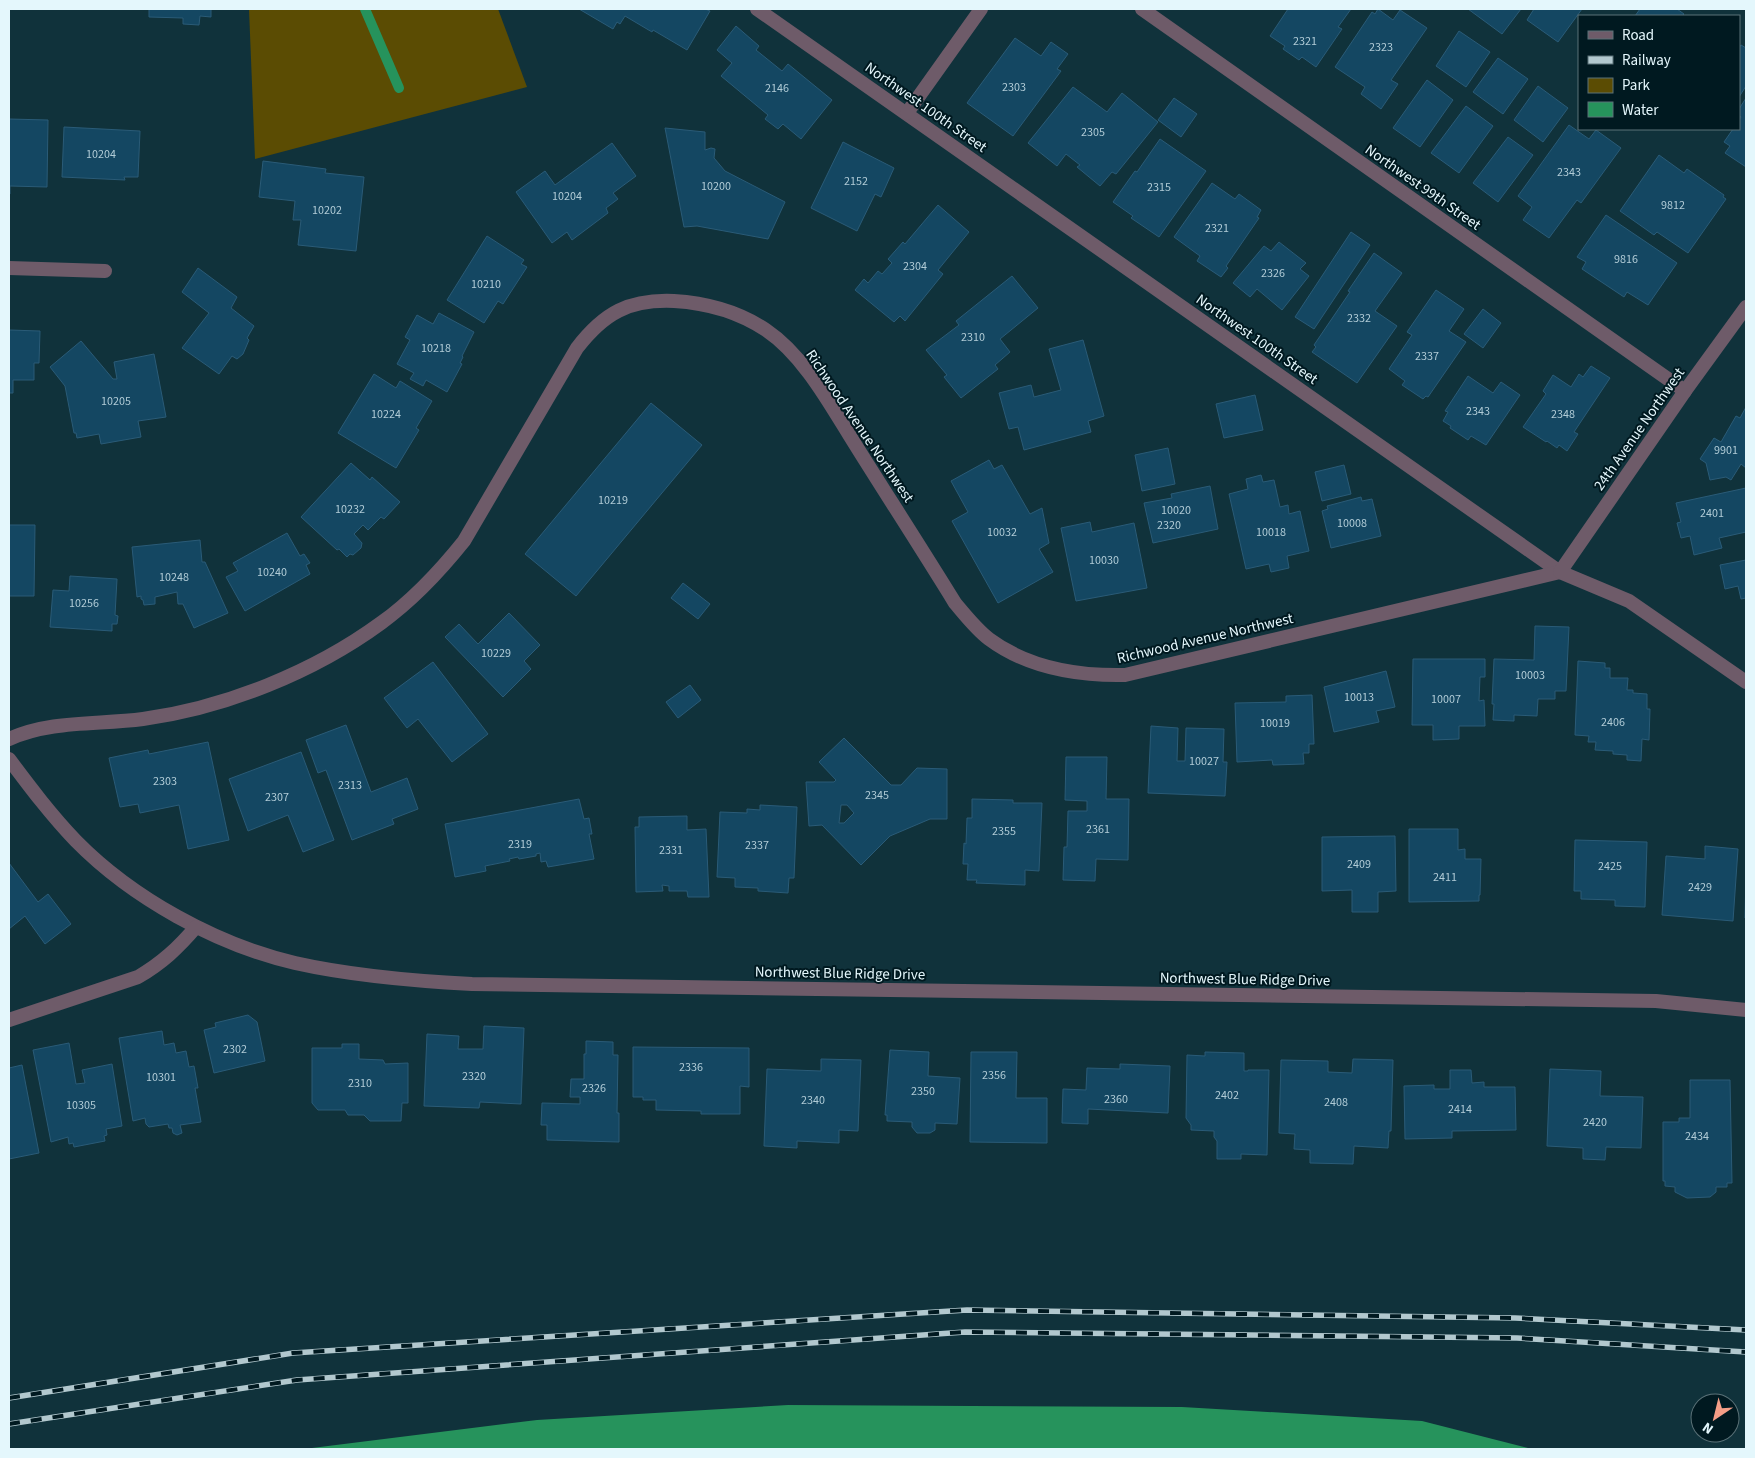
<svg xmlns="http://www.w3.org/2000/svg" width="1755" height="1458" font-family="'Source Sans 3',sans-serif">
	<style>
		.green { fill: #5b4c03 }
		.water { fill: #26935c }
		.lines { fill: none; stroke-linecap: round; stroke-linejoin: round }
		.stream { stroke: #26935c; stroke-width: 10 }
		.building { fill: #144762; stroke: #2a5b77; fill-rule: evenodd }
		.minor { stroke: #6e5b69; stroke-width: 14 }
		.tertiary { stroke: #6e5b69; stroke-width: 14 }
		.rail-casing { stroke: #b2c8ce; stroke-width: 5.5 }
		.rail { stroke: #001920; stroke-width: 4; stroke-dasharray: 11; stroke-linecap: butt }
		.labels { text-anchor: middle; stroke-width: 4; stroke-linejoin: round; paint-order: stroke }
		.number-label { font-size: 12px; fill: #b0cbd6 }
		.street-label { font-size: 15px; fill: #e4f7fc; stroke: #001920 }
	</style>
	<rect width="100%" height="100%" fill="#10323b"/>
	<!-- green -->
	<polygon class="green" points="249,9 498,9 527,87 255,159"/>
	<!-- water -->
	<polygon class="water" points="788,1405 1182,1407 1287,1413 1422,1421 1532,1449 304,1449 537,1420"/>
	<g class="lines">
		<!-- stream -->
		<polyline class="stream" points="365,9 399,88"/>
	</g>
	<!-- building -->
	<g class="building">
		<polygon points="149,9 211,9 211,17 200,16 199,25 183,24 183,18 149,17"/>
		<polygon points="579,9 705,9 710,11 687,50 653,30 652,32 625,16 620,24 617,22 613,29"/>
		<polygon points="1288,9 1351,9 1338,27 1342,29 1316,67 1302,57 1299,60 1283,49 1285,46 1270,36"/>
		<polygon points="1378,9 1393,20 1400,10 1427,28 1391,80 1398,84 1381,109 1361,94 1365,87 1335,67 1372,12 1375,14"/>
		<polygon points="1468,9 1521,9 1502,34"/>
		<polygon points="1534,9 1582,9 1558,42 1527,20"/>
		<polygon points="1640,9 1677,9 1684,14 1682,16 1635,16"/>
		<polygon points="736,26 759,46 756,50 782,71 788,64 832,100 801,139 783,124 778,129 765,119 768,115 721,76 732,63 717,50"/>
		<polygon points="1459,31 1490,52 1466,87 1436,66"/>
		<polygon points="1015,38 1041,56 1051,42 1068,54 1057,69 1061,71 1013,136 967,103"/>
		<polygon points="1741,45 1746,48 1746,86 1739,97 1739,48"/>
		<polygon points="1498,58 1528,79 1503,114 1473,92"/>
		<polygon points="1427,80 1453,100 1420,147 1393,128"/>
		<polygon points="1538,86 1568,108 1543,142 1514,120"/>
		<polygon points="1073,87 1107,112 1122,93 1158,122 1116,174 1112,172 1100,186 1077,167 1080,165 1066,154 1057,166 1028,143"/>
		<polygon points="1174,98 1197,114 1181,137 1158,120"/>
		<polygon points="1746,98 1746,167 1725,153 1730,146 1724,142 1733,129 1739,129 1739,120 1741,117 1739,115 1739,109"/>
		<polygon points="1466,106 1493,126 1459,173 1431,153"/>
		<polygon points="9,114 9,119 48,120 47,187 10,186 10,194 9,194"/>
		<polygon points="1569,125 1589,139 1596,130 1621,148 1581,203 1577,200 1549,238 1523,220 1532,207 1518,196"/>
		<polygon points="64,127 140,131 138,177 124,177 125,180 62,177"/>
		<polygon points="665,128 705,132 705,150 711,148 715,149 714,158 725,171 785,202 768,239 697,226 684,227"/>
		<polygon points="1508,137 1533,155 1498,202 1473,183"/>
		<polygon points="1160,139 1206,171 1159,237 1131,218 1133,216 1113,202 1135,171 1137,172"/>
		<polygon points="843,142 894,168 881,197 875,194 857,231 811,208"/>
		<polygon points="612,143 636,176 613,193 618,199 606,208 608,213 572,240 567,232 552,243 516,192 545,171 555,185"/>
		<polygon points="1659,155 1684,173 1687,169 1724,195 1723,197 1726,199 1688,253 1657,232 1654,235 1620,211"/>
		<polygon points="263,161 326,169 325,173 364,177 356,251 298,245 301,220 293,220 295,201 259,197"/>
		<polygon points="1212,183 1235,199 1239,194 1261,210 1257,217 1259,218 1226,266 1228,268 1221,277 1197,261 1200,256 1174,237"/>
		<polygon points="938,205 969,232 938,270 943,274 905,321 900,316 894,322 855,290 864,279 868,283 878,271 882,274 892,263 888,259 903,242 905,244"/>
		<polygon points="1606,215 1677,263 1648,305 1627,292 1624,297 1582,269 1586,262 1577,257"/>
		<polygon points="1351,232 1370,245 1314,329 1295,317"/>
		<polygon points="487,236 524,260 521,264 527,267 503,304 498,301 484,323 447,300"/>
		<polygon points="1279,242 1306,263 1300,269 1309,276 1282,310 1257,289 1250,297 1233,283 1264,246 1271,251"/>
		<polygon points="1374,253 1402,273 1375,311 1397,326 1357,383 1312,352 1316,347 1314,345 1350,292 1348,291"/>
		<polygon points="198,268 237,297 231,308 254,326 247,338 249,340 243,354 237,359 232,356 219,374 182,348 209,313 182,292"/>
		<polygon points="1012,276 1038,308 1000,339 1010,352 995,365 998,369 961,398 944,377 947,375 926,350 959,325 956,321"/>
		<polygon points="1436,290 1464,309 1449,331 1466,342 1428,397 1426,396 1423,399 1402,385 1405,381 1389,369 1412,335 1407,332"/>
		<polygon points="1483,309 1501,323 1483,348 1464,334"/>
		<polygon points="439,313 474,332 462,356 463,357 460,363 462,364 447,392 426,380 423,386 410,379 414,373 397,364 410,340 405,337 417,315 433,324"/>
		<polygon points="9,316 9,330 40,331 39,363 34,363 34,380 13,380 13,393 9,393"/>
		<polygon points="1083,340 1104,416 1088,421 1091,432 1024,450 1018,427 1009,429 999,393 1031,385 1034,397 1061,390 1049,349"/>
		<polygon points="81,341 113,379 117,379 114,362 154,354 166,417 138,421 141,437 101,444 99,434 77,438 76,433 74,433 65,386 50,367"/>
		<polygon points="1591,366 1610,378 1574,432 1578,434 1567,451 1559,445 1557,448 1547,441 1546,442 1523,427 1546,394 1543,391 1553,375 1571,387 1579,374 1583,377"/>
		<polygon points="374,374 396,388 400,381 432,401 416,428 419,430 396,468 338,433"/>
		<polygon points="1468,376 1493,393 1501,382 1520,395 1486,445 1471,436 1468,440 1450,428 1451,426 1443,421 1448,412 1445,411"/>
		<polygon points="1255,395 1263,430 1224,438 1216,404"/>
		<polygon points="651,403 702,445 576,596 525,554"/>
		<polygon points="1746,407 1746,468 1741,464 1731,480 1726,477 1710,480 1706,463 1700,459 1714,438 1721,442 1736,416 1740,418"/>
		<polygon points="1168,448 1175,484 1142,491 1135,455"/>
		<polygon points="989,460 994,469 1002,465 1030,514 1042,508 1049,543 1039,549 1053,572 998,603 952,521 968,512 951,481"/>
		<polygon points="351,463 370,480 372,477 400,502 384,519 381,517 368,530 363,525 354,534 362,543 361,548 353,555 350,554 347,557 339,549 337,550 301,517"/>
		<polygon points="1344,465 1351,494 1322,501 1315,472"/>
		<polygon points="1261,475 1263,482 1274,480 1280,507 1288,505 1289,514 1300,511 1309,551 1287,556 1289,568 1271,572 1269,564 1246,569 1229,494 1248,489 1246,479"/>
		<polygon points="1210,486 1218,529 1153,543 1144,503 1172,498 1171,494"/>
		<polygon points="1746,488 1746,532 1719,538 1722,548 1694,555 1690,536 1681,538 1677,523 1681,522 1676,503"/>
		<polygon points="1361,497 1362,501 1372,499 1381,536 1331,548 1322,511 1328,509 1327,506"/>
		<polygon points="1090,522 1092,532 1134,523 1147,588 1076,601 1061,528"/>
		<polygon points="9,525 35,525 34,596 9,596"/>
		<polygon points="287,533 300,556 304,554 310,563 306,565 310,574 245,611 226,577 238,571 233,563"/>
		<polygon points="200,540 202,562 205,562 228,613 194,628 183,604 178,604 177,592 155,597 155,604 144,605 143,600 141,599 141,596 137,597 132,547"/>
		<polygon points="1746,560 1746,598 1741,599 1738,586 1725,589 1720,565"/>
		<polygon points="70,576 117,579 115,615 118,616 117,624 112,624 112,631 50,627 53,590 69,591"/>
		<polygon points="683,583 710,604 698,619 671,598"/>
		<polygon points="509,613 540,645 524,661 531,669 503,697 445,637 459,624 478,644"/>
		<polygon points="1535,626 1569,627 1566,691 1555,691 1555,699 1538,699 1537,716 1514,715 1514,721 1493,720 1494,704 1492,704 1494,659 1534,660"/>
		<polygon points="1413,659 1485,659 1485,677 1480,677 1479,701 1484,700 1485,726 1459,726 1459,739 1433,740 1433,725 1412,725"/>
		<polygon points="1578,661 1605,663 1605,668 1610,668 1610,678 1628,678 1627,690 1633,690 1633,693 1647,694 1647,709 1650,709 1649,740 1642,739 1641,761 1627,760 1627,755 1613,754 1613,751 1595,750 1596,742 1588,742 1589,736 1575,735"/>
		<polygon points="433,662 488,734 452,762 418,719 407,728 384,698"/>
		<polygon points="1386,671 1395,707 1376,711 1379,722 1334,732 1324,687"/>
		<polygon points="690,685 701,700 678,718 666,702"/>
		<polygon points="1312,695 1314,744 1309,744 1309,753 1303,753 1304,764 1273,765 1272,760 1237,762 1235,703 1286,702 1286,696"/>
		<polygon points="346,725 371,792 407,778 418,809 392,819 394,824 352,840 326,770 318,773 306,740"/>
		<polygon points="1151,726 1178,728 1177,761 1185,761 1186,728 1224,729 1223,762 1227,762 1225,796 1148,793"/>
		<path d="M844,738L891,785H901L917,768L947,769V819H930L890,836L861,865L822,825L809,826L806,782H834L836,780L819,762ZM841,805H847L854,813L844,823H839Z"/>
		<polygon points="208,742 229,840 188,849 179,805 140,813 138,804 120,807 109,758 148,750 149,754"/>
		<polygon points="301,752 334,840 303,852 288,815 248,831 229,779"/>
		<polygon points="1066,757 1107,757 1106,799 1129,799 1128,860 1096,859 1095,881 1063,880 1064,847 1067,847 1068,811 1087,811 1087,801 1065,800"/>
		<polygon points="579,799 584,819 589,818 592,834 589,834 594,859 548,867 546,861 541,862 540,853 536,854 536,856 519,859 518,857 509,859 510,861 485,866 486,871 455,877 445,824"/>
		<polygon points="972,799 1013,800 1013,803 1042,803 1039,871 1025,870 1025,885 976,883 977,880 967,880 968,864 963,864 964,843 966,844 967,818 972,818"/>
		<polygon points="760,805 797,807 794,878 789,878 788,893 758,891 758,888 735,887 735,878 717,877 720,812 747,813 747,809 760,810"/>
		<polygon points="687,816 687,830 706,829 709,897 688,897 687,891 669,891 669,886 662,885 663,891 636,892 635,827 639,827 639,817"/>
		<polygon points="1409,829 1458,829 1458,850 1465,849 1465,859 1481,859 1480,895 1479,895 1479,901 1409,902"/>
		<polygon points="1395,836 1396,891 1378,892 1378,912 1352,912 1352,890 1322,891 1322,837"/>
		<polygon points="1575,840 1647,842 1645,907 1615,906 1615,900 1581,899 1581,891 1574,891"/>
		<polygon points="1705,846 1738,849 1733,921 1662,915 1666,856 1705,859"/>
		<polygon points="9,863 38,902 48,894 71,924 45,944 25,916 9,929"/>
		<polygon points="1746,874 1746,918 1745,918"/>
		<polygon points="248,1015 257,1022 265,1061 214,1073 204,1030 216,1027 215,1023"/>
		<polygon points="484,1026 524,1028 521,1104 480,1102 479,1108 424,1106 427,1034 459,1036 458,1049 483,1049"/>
		<polygon points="162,1031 164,1045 174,1043 176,1053 186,1051 189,1067 194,1066 198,1088 195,1088 201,1122 180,1125 182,1133 177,1135 173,1133 172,1128 169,1128 168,1124 149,1127 146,1124 145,1118 133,1121 119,1038"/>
		<polygon points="586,1041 613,1042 613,1055 618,1055 617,1113 619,1113 619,1142 547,1140 547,1125 541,1125 542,1103 580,1104 580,1097 570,1097 571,1079 584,1079 584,1054 586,1054"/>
		<polygon points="69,1043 76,1084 85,1083 82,1070 112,1064 122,1126 106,1129 107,1135 104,1136 105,1141 74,1147 73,1143 69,1144 68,1137 51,1142 33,1050"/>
		<polygon points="342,1044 359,1044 359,1059 383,1060 385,1064 408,1063 408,1103 402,1103 401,1121 370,1121 364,1115 348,1115 345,1110 318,1110 312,1103 312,1048 342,1048"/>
		<polygon points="633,1047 749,1048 749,1087 740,1086 740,1114 701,1114 701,1111 656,1110 656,1100 643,1100 643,1097 633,1097"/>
		<polygon points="890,1050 929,1052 928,1076 960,1078 957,1124 935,1123 935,1130 930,1133 917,1133 912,1127 912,1122 887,1121 887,1115 885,1115"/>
		<polygon points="971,1052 1017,1052 1016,1098 1047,1098 1047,1143 970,1142"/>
		<polygon points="1205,1052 1244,1053 1244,1071 1248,1071 1248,1070 1269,1070 1267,1155 1241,1154 1241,1159 1217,1159 1217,1141 1214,1137 1214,1131 1191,1130 1191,1125 1186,1118 1187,1055 1205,1056"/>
		<polygon points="821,1059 861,1060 858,1131 839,1130 839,1143 797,1141 797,1148 764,1146 767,1069 821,1071"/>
		<polygon points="1353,1059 1393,1060 1391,1131 1389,1131 1388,1148 1354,1146 1353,1164 1310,1163 1310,1150 1294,1149 1295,1134 1279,1133 1281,1060 1328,1061 1328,1072 1352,1073"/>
		<polygon points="1120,1064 1170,1066 1168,1113 1088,1109 1088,1124 1062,1123 1063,1089 1086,1090 1087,1068 1120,1069"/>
		<polygon points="22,1065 39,1153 9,1159 9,1068"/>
		<polygon points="1550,1069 1601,1071 1600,1096 1643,1097 1641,1148 1606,1147 1605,1160 1583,1159 1583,1148 1547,1146"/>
		<polygon points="1450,1070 1471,1070 1472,1083 1484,1082 1484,1087 1515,1087 1516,1130 1452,1131 1452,1138 1405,1139 1404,1086 1434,1085 1434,1089 1450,1089"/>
		<polygon points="1690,1080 1730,1080 1732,1183 1727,1183 1727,1187 1716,1187 1716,1192 1710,1197 1687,1198 1675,1192 1675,1187 1665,1186 1665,1181 1663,1181 1663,1122 1679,1122 1679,1118 1690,1118"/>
	</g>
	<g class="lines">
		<!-- minor -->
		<g class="minor">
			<polyline points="757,9 1560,572"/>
			<polyline points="1142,9 1685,391"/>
			<polyline points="907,113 981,9"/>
			<polyline points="9,268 105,271"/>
			<path d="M9,739C51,720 98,725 143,719C225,708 314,672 381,623C413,600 440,571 464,541L577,348C604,313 629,299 674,301C707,303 739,312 766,330C806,357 833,410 858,449C890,500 923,551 955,603C966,616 976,629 989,639C1028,668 1078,676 1125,675L1560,572"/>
			<path d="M9,759C30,787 51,815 76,841C132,898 217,945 295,963C353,976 413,981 472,984L1656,1001L1746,1010"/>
			<path d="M9,1020L138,977C162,963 178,948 196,927"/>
		</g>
		<!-- tertiary -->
		<polyline class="tertiary" points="1746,307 1685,391 1560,572 1629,601 1746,682"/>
		<!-- rail casing -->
		<g class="rail-casing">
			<g id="rail">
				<polyline points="9,1398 293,1353 967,1310 1515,1318 1746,1330"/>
				<polyline points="9,1424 297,1380 965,1332 1517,1338 1746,1352"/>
			</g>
		</g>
		<!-- rail -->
		<use href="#rail" class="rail"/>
	</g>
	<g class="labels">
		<!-- number labels -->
		<g class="number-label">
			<text x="1305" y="45">2321</text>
			<text x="1381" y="51">2323</text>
			<text x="1014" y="91">2303</text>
			<text x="777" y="92">2146</text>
			<text x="1093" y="136">2305</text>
			<text x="101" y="158">10204</text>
			<text x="1569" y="176">2343</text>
			<text x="856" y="185">2152</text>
			<text x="716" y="190">10200</text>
			<text x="1159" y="191">2315</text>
			<text x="567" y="200">10204</text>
			<text x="1673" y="209">9812</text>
			<text x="327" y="214">10202</text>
			<text x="1217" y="232">2321</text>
			<text x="1626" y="263">9816</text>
			<text x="915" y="270">2304</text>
			<text x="1273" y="277">2326</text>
			<text x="486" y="288">10210</text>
			<text x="1359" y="322">2332</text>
			<text x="973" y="341">2310</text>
			<text x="436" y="352">10218</text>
			<text x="1427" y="360">2337</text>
			<text x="116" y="405">10205</text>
			<text x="1478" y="415">2343</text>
			<text x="386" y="418">10224</text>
			<text x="1563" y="418">2348</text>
			<text x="1726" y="454">9901</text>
			<text x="613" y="504">10219</text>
			<text x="350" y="513">10232</text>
			<text x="1176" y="514">10020</text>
			<text x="1712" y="517">2401</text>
			<text x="1352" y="527">10008</text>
			<text x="1169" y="529">2320</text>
			<text x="1002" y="536">10032</text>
			<text x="1271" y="536">10018</text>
			<text x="1104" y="564">10030</text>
			<text x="272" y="576">10240</text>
			<text x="174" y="581">10248</text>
			<text x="84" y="607">10256</text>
			<text x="496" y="657">10229</text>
			<text x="1530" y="679">10003</text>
			<text x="1359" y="701">10013</text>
			<text x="1446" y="703">10007</text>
			<text x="1613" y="726">2406</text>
			<text x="1275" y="727">10019</text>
			<text x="1204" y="765">10027</text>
			<text x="165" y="785">2303</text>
			<text x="350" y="789">2313</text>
			<text x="877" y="799">2345</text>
			<text x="277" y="801">2307</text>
			<text x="1098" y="833">2361</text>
			<text x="1004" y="835">2355</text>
			<text x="520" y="848">2319</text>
			<text x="757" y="849">2337</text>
			<text x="671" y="854">2331</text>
			<text x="1359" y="868">2409</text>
			<text x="1610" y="870">2425</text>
			<text x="1445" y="881">2411</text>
			<text x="1700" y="891">2429</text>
			<text x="235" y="1053">2302</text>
			<text x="691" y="1071">2336</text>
			<text x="994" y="1079">2356</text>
			<text x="474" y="1080">2320</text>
			<text x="161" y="1081">10301</text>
			<text x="360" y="1087">2310</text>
			<text x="594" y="1092">2326</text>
			<text x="923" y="1095">2350</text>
			<text x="1227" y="1099">2402</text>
			<text x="1116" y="1103">2360</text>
			<text x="813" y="1104">2340</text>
			<text x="1336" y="1106">2408</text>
			<text x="81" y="1109">10305</text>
			<text x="1460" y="1113">2414</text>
			<text x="1595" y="1126">2420</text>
			<text x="1697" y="1140">2434</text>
		</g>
		<!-- street labels -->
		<g class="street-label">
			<text transform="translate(926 107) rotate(35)" y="5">Northwest 100th Street</text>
			<text transform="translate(1423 187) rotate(35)" y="5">Northwest 99th Street</text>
			<text transform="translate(1257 339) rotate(35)" y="5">Northwest 100th Street</text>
			<text transform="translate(860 426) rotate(56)" y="5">Richwood Avenue Northwest</text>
			<text transform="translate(1639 429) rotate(-55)" y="5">24th Avenue Northwest</text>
			<text transform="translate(1205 638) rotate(-13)" y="5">Richwood Avenue Northwest</text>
			<text transform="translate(840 973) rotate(1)" y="5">Northwest Blue Ridge Drive</text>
			<text transform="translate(1245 979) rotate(1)" y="5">Northwest Blue Ridge Drive</text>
		</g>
	</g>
	<!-- border -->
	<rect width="1755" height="1458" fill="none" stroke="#e4f7fc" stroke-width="20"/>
	<!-- legend -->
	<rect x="1578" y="15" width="162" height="115" fill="#001920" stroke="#5b7278"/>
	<rect x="1588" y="31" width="25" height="8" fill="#6e5b69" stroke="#5b7278"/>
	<text x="1622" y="40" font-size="15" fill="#e4f7fc">Road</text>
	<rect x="1588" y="56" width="25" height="8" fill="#b2c8ce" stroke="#5b7278"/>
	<text x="1622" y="65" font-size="15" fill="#e4f7fc">Railway</text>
	<rect x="1588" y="78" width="25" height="15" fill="#5b4c03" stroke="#5b7278"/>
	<text x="1622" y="90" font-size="15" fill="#e4f7fc">Park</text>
	<rect x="1588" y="102" width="25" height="15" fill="#26935c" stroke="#5b7278"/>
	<text x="1622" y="115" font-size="15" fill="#e4f7fc">Water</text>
	<!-- north arrow -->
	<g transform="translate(1715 1418) rotate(215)"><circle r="24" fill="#001920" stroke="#5b7278"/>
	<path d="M0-4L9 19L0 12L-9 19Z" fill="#f49e87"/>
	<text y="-8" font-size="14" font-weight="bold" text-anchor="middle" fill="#e4f7fc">N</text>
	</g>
</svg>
